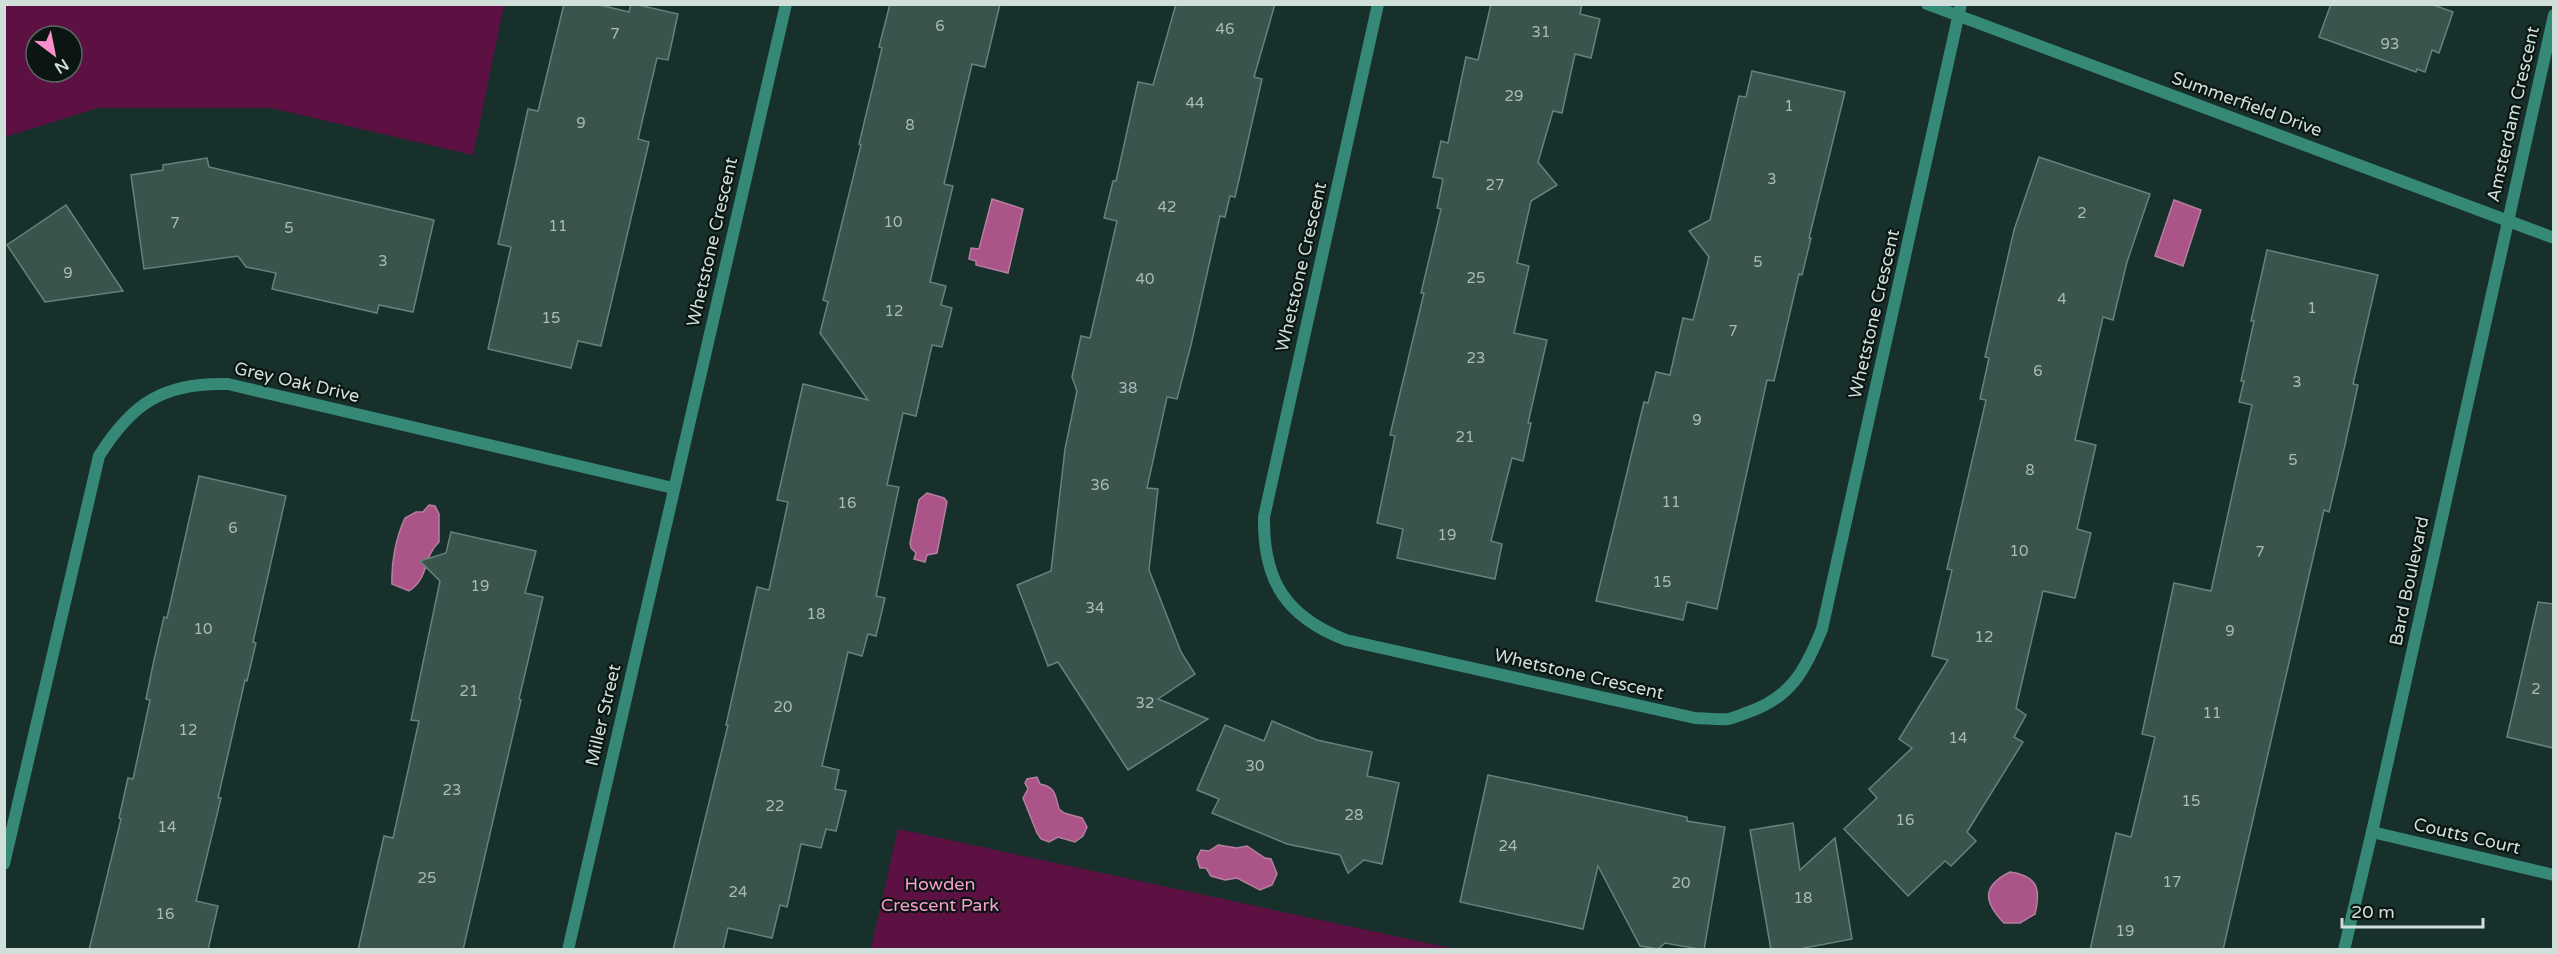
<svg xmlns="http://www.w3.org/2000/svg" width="2558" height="954" font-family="'Varela Round',sans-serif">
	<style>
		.green { fill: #5c1142; fill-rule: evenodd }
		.water { fill: #aa5487; stroke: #b67ea0; stroke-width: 1.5 }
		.building { fill: #3a534d; stroke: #67827a; stroke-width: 1.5 }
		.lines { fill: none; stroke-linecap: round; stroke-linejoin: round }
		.street { stroke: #368877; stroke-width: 12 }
		.labels { text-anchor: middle; stroke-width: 4.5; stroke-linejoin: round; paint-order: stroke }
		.number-label { font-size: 15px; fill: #abbcb8 }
		.street-label { font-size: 18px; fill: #d1dfdb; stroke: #0b1613 }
		.park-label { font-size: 18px; fill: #fa9dd1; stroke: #0b1613 }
	</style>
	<rect width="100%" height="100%" fill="#18302b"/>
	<!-- green -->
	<g class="green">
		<path d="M5,4H504V5L473,155L271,108H98L5,137ZM36,36H72V72H36Z"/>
		<polygon points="898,829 1455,949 871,949"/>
	</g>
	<!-- water -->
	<g class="water">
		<polygon points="992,199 1023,209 1008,273 976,265 976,261 969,259 971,248 979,249"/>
		<polygon points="2174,200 2201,210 2183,266 2155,256"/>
		<polygon points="927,493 944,498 947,502 937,553 927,555 925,562 914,559 916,553 911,548 910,543 919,500"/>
		<path d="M429,505L435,506L439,514V542C422,558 430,577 409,591L392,584C391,563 396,537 405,518L416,512H423Z"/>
		<path d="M1037,777L1040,784C1056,787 1055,795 1059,809L1064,813L1082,818L1087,827L1083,836L1075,842L1058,837L1049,842L1041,839L1037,833L1023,798L1028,789L1025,783L1027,779Z"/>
		<polygon points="1218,845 1237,848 1247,846 1265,858 1271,859 1277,874 1272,885 1260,890 1237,878 1225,880 1211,876 1206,868 1200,868 1197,858 1201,850 1209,851"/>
		<path d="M2010,872C2038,876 2041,889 2035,914L2020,923H2004C1983,901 1982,886 2010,872Z"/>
	</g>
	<!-- building -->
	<g class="building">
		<polygon points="564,4 596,4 629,12 631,4 634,4 678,14 668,60 657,58 638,139 649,142 601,346 578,341 571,368 488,349 511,247 498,244 528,109 538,111"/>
		<polygon points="890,4 1000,4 985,67 972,64 944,184 953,186 930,282 946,286 941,305 952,308 942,347 932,345 916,416 903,413 887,485 899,487 876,596 885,598 876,636 868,634 862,656 848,652 822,766 839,770 835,789 846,791 836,831 826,829 821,848 801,844 787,907 780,905 772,938 728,928 723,950 673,950 728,725 726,725 757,587 769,590 788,502 777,500 803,384 868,400 820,333 828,302 823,300 861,145 859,144 882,48 879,47"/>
		<polygon points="1176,4 1275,4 1254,77 1262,79 1235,197 1230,196 1225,217 1220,216 1191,345 1177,399 1167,397 1147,488 1158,489 1149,570 1181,652 1195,674 1158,699 1208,719 1128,770 1058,662 1048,666 1017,585 1051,571 1065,449 1077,391 1072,377 1081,336 1090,338 1117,221 1104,218 1113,181 1116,181 1138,82 1153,85"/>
		<polygon points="1491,4 1582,4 1580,14 1600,19 1591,58 1575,54 1562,113 1553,111 1538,162 1557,185 1531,201 1517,263 1529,266 1514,333 1547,340 1528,423 1531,423 1523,461 1512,458 1491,541 1502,544 1495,579 1397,558 1403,529 1377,523 1395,436 1390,435 1424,293 1421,293 1441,209 1437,208 1443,179 1433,177 1441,141 1448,143 1466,57 1478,60"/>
		<polygon points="2331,4 2431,4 2453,12 2439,53 2432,50 2425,72 2417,69 2416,72 2319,37"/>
		<polygon points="1752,71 1845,92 1809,238 1811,238 1802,275 1799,274 1774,381 1767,380 1717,609 1687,602 1683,620 1596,601 1644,402 1648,403 1656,372 1670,375 1683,318 1693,320 1709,257 1689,231 1710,220 1739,96 1746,97"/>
		<polygon points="2039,157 2150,194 2127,262 2113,320 2103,317 2075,440 2096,445 2077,529 2091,533 2075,598 2043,591 2016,708 2026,715 2014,737 2023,742 1967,832 1976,841 1951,866 1945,861 1908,896 1844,829 1877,798 1869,789 1912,748 1899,739 1948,660 1932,656 1952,570 1947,569 1986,400 1980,399 1989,358 1985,357 2014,230"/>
		<polygon points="207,158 209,167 434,220 413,312 379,305 377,313 272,289 276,273 246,267 238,256 144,269 131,175 163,170 163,165"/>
		<polygon points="66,205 123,291 45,302 7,245"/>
		<polygon points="2267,250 2378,275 2353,384 2358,385 2345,445 2329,512 2324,510 2223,950 2090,950 2116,833 2131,837 2155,737 2142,734 2174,583 2211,591 2252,405 2239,402 2244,381 2241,381 2254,321 2251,321"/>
		<polygon points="199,476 286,496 253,642 256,643 247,681 245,680 218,798 221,798 196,901 218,906 208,950 89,950 121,819 119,818 128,778 133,779 150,700 146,699 154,660 164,617 167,618"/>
		<polygon points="451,532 536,551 525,593 543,597 519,699 521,700 463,950 358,950 384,836 393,838 419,721 411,720 440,581 420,561 446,553"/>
		<polygon points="2538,602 2553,604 2553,748 2507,737"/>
		<polygon points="1272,721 1317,740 1372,752 1367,776 1399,783 1382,864 1364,860 1348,873 1340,855 1287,844 1212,813 1219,799 1197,790 1225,725 1264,741"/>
		<polygon points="1488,775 1687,817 1687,821 1725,827 1704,950 1665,943 1658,949 1640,946 1598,866 1583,929 1460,902"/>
		<polygon points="1793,823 1800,870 1835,838 1852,939 1794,950 1771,950 1750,830"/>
	</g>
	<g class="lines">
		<!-- street -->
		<g class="street">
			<path d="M1378,4L1264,517C1263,581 1286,617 1346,640L1695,718C1705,718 1718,720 1728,719C1734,718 1740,715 1746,713C1791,698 1805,671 1822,629L1961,4"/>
			<polyline points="1927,4 2554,238"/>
			<polyline points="2372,832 2554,875"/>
			<path d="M4,864L99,456C132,403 164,382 228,384L673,488"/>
			<polyline points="568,950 786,4"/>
			<polyline points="2344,950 2372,832 2554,15"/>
		</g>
	</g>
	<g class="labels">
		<!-- number labels -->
		<g class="number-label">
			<text x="940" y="31">6</text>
			<text x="1225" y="34">46</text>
			<text x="1541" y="37">31</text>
			<text x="615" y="39">7</text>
			<text x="2390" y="49">93</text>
			<text x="1514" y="101">29</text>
			<text x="1195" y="108">44</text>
			<text x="1789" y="111">1</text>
			<text x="581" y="128">9</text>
			<text x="910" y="130">8</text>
			<text x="1772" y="184">3</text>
			<text x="1495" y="190">27</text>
			<text x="1167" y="212">42</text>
			<text x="2082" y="218">2</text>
			<text x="893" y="227">10</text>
			<text x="175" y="228">7</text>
			<text x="558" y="231">11</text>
			<text x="289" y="233">5</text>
			<text x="383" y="266">3</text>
			<text x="1758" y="267">5</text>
			<text x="68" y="278">9</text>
			<text x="1476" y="283">25</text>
			<text x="1145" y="284">40</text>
			<text x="2062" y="304">4</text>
			<text x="2312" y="313">1</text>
			<text x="894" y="316">12</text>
			<text x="551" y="323">15</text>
			<text x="1733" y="336">7</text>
			<text x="1476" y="363">23</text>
			<text x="2038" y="376">6</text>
			<text x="2297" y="387">3</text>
			<text x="1128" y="393">38</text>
			<text x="1697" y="425">9</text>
			<text x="1465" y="442">21</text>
			<text x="2293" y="465">5</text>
			<text x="2030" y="475">8</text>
			<text x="1100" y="490">36</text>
			<text x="1671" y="507">11</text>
			<text x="847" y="508">16</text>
			<text x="233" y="533">6</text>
			<text x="1447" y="540">19</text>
			<text x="2019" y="556">10</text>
			<text x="2260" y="557">7</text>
			<text x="1662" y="587">15</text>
			<text x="480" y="591">19</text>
			<text x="1095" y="613">34</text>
			<text x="816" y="619">18</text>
			<text x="203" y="634">10</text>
			<text x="2230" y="636">9</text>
			<text x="1984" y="642">12</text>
			<text x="2536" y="694">2</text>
			<text x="469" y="696">21</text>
			<text x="1145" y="708">32</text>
			<text x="783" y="712">20</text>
			<text x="2212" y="718">11</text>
			<text x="188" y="735">12</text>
			<text x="1958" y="743">14</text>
			<text x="1255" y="771">30</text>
			<text x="452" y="795">23</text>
			<text x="2191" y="806">15</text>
			<text x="775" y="811">22</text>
			<text x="1354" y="820">28</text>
			<text x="1905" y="825">16</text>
			<text x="167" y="832">14</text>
			<text x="1508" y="851">24</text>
			<text x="427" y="883">25</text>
			<text x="2172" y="887">17</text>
			<text x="1681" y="888">20</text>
			<text x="738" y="897">24</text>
			<text x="1803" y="903">18</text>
			<text x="165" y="919">16</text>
			<text x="2125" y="936">19</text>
		</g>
		<!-- street labels -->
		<g class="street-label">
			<text transform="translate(2247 104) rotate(20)" y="6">Summerfield Drive</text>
			<text transform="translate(2513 114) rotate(-77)" y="6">Amsterdam Crescent</text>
			<text transform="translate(712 242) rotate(-77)" y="6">Whetstone Crescent</text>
			<text transform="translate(1301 267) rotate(-77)" y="6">Whetstone Crescent</text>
			<text transform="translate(1874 314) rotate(-77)" y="6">Whetstone Crescent</text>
			<text transform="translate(297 382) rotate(13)" y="6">Grey Oak Drive</text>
			<text transform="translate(2409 581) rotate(-78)" y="6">Bard Boulevard</text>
			<text transform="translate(1579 674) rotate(13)" y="6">Whetstone Crescent</text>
			<text transform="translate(603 715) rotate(-77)" y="6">Miller Street</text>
			<text transform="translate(2467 836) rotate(13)" y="6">Coutts Court</text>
		</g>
		<!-- park labels -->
		<g class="park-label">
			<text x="940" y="890">Howden<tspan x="940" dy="21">Crescent Park</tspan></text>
		</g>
	</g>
	<!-- border -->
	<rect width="2558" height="954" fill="none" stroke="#d1dfdb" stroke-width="12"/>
	<!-- north arrow -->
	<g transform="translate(54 54) rotate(148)"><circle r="28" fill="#0b1613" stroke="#5a6663" stroke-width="1.5"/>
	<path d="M0-4.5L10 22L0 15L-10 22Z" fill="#f890cb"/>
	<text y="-9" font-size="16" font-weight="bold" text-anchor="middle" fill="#d1dfdb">N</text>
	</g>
	<!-- scale -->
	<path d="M2342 918v9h141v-9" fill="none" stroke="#d1dfdb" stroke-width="3"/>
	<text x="2351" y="918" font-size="18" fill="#d1dfdb" stroke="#0b1613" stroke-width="4.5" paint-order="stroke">20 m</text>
</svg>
